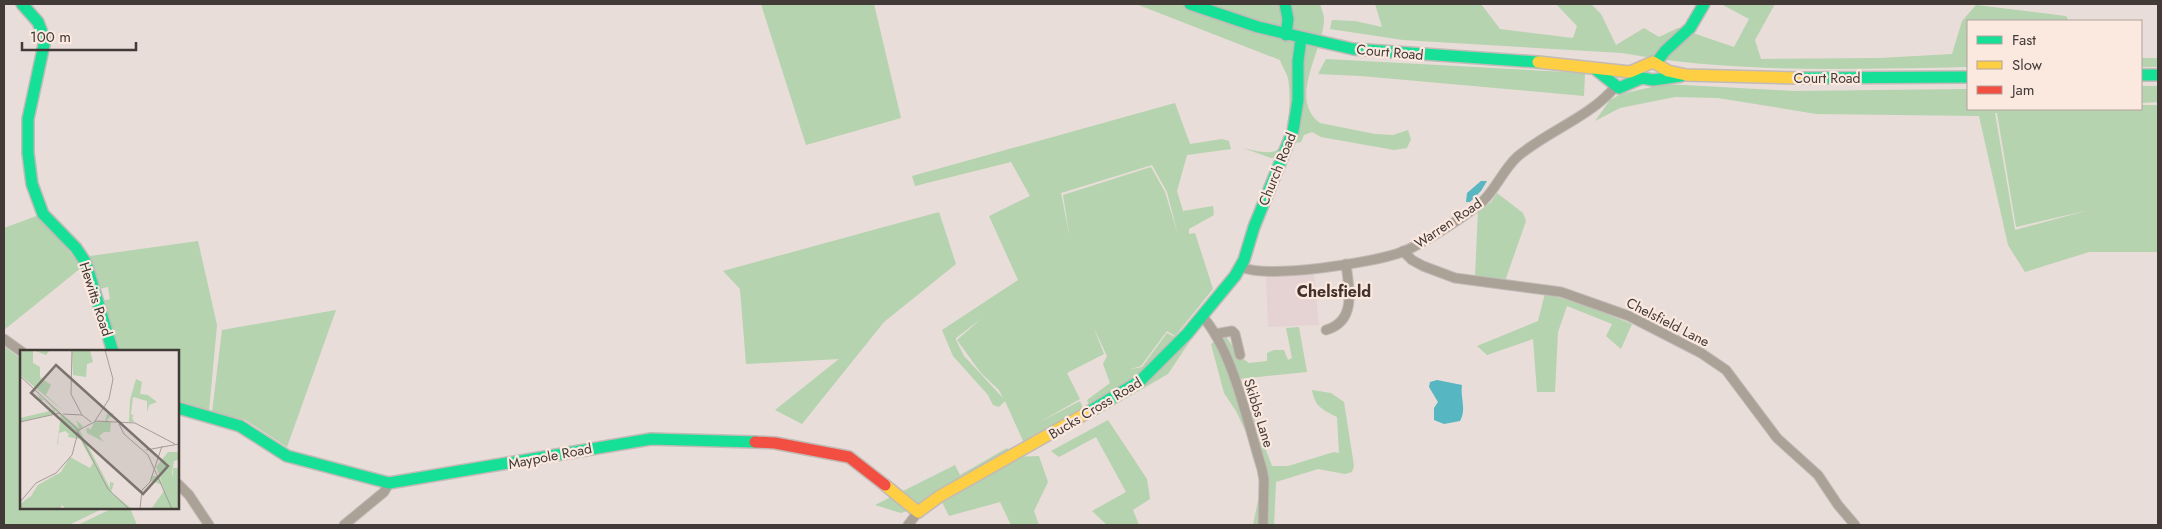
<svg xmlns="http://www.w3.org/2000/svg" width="2162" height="529" font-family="Jost,sans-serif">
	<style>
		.education { fill: #e5d2d2 }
		.green { fill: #b4d3ae; fill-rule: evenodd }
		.water { fill: #56b6c2 }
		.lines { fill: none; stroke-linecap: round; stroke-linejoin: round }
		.street-casing { stroke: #c2bab6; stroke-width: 11 }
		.fast-casing { stroke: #c2bab6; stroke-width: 14 }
		.slow-casing { stroke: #c2bab6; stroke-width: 14 }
		.jam-casing { stroke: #c2bab6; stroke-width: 14 }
		.street { stroke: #aaa197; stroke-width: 9 }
		.fast { stroke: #16e098; stroke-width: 11 }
		.slow { stroke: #ffcf43; stroke-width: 11 }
		.jam { stroke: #f24e42; stroke-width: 11 }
		.labels { text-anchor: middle; stroke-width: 4.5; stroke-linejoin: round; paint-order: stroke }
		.street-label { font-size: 14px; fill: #423a37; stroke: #fbe8df }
		.quarter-label { font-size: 16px; font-weight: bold; fill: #41322b; stroke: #fbe8df }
		.inset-road { fill: none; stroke: #a69c98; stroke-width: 1 }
		.view { fill: #7c736f; fill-opacity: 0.15; stroke: #7c736f; stroke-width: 2.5 }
		.inset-edge { fill: none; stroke: #423a37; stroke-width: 2.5 }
	</style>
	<rect width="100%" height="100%" fill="#e8ddd8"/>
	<!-- education -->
	<polygon class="education" points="1314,273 1319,325 1268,327 1266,275"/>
	<!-- green -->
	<g class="green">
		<polygon points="761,4 874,4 901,118 806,145"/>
		<path d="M1136,4H1320C1321,8 1324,14 1324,19C1324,49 1287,99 1320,123L1375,134L1393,135L1408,130L1411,139L1407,148L1394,150L1321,137L1312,132L1304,135L1301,142L1290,144L1281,157L1271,158L1243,148C1252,150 1269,155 1277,150C1291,140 1291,93 1288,78C1286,72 1282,66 1280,60Z"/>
		<path d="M1375,4H1481L1500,29L1573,38L1577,26L1556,4H1591L1601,14L1616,45L1644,28L1659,37L1678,28L1734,47L1749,19L1721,4H1775L1755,40L1761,59L1880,58L1952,54L1962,21L1976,5L2066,16L2069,21H1968V67C1854,69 1735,74 1622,53L1403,40L1330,29L1332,20L1355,21L1382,27Z"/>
		<rect x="2141" y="58" width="17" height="9"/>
		<polygon points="1326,59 1585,73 1584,96 1361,76 1318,74"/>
		<path d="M1665,84L1795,91L1968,89V109H2141V105H2158V252H2089L2025,272L2008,245L1979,116L1816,114L1718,98L1675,97L1620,108L1595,121L1610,100L1621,94ZM1995,113H1997L2016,227L2089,210L2015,230Z"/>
		<polygon points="2141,86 2158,86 2158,102 2141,103"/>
		<path d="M1175,103L1190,144L1222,139L1229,141L1231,149L1187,155L1177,191L1183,211L1213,206L1214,215L1189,229V234L1195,233L1213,289L1175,336L1167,331L1141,366L1127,370L1142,367L1167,333L1175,337L1192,338L1168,374L1094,417L1087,400L1110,383L1103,364L1107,356L1093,326L1104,354L1067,373L1080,399L1038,423L1080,401L1083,408L1024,443L1005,401L999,407L993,405L988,395L953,356L942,330L1018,280L989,216L1030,196L1011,162L915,186L912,176ZM1152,165L1167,192L1178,235L1165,192L1151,167L1063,195L1070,239L1061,193ZM982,318L957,340L981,373L999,390L1003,398L964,356L956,340V338Z"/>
		<polygon points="1497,193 1523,213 1526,221 1505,281 1475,277 1478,211 1491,202"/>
		<polygon points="939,212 956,264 884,322 802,424 775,410 839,359 746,364 740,289 723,271"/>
		<polygon points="39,215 82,267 4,330 4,228"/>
		<polygon points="198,241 217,325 209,411 178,403 178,352 114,351 102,301 110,299 108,287 99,289 90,256"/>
		<polygon points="1545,293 1592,308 1632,324 1621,349 1606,336 1612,324 1567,306 1558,332 1555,392 1537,392 1533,339 1487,355 1477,346 1538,321"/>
		<polygon points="336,310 287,447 245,420 212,412 222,330"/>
		<path d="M1299,327L1307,372L1239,379L1272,466H1288L1334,452L1339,453L1337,417C1323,410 1315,407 1312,390L1331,393L1344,402L1354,466L1352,472L1345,474L1318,469L1276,482L1274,525H1253L1264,471L1236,411L1224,393L1211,344L1225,335L1239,356L1249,363L1267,361V353L1274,350H1284L1288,360L1292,358L1286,328Z"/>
		<polygon points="4,346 21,359 21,508 104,508 69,525 4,525"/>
		<polygon points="1108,420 1147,479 1150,499 1133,510 1139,525 1107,525 1092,511 1126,492 1096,437 1059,457 1051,451"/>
		<polygon points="1007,448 1014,457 1039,456 1048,482 1034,511 1039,525 1011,525 1000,502 949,516 941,500 901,513 875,505 955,465 960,475"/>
		<polygon points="113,508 130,508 137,525 78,525"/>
	</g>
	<!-- water -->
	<g class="water">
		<polygon points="1481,181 1487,181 1481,191 1470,202 1466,202 1467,193"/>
		<path d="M1437,380L1462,385C1460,397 1467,410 1460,421L1444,424L1434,420V408L1438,402L1429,387L1430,382Z"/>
	</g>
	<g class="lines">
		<!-- street casing -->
		<g class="street-casing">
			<g id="street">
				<polyline points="1403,251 1412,260 1423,266 1455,278 1561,292 1629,316 1701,353 1726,370 1777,438 1818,475 1838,505 1855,525"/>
				<path d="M1241,267C1268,279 1373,263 1402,252C1421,245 1467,215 1482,202C1496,189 1503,170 1517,157C1547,131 1589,118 1615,87"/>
				<path d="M1202,316C1233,350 1248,425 1262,469L1264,480L1263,525"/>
				<path d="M1326,330C1357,321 1349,289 1346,264"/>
				<polyline points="1215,334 1232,331 1235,334 1240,355"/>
				<polyline points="4,339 22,352"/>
				<polyline points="178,484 189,495 209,525"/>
				<polyline points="344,525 384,492 389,483"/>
				<polyline points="908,525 918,512"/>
			</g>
		</g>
		<!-- fast casing -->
		<g class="fast-casing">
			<g id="fast">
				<polyline points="22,4 38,22 45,40 28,119 28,153 32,184 43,214 76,248 86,263 113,352"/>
				<polyline points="1190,4 1258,27 1353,49 1538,62"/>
				<polyline points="1285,4 1288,19 1286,35"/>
				<polyline points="1656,63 1665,51 1690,28 1704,4"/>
				<polyline points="1595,69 1619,88 1642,78 1653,80 1681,76"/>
				<polyline points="2141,75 2158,75"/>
				<polyline points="1798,78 1968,77"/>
				<polyline points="178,408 240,426 287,456 389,483 651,439 755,442"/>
				<polyline points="1085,414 1140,381 1187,334 1235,276 1244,260 1254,227 1293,131 1298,100 1298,61 1301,39"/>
			</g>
		</g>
		<!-- slow casing -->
		<g class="slow-casing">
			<g id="slow">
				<polyline points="1538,62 1630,72 1653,62 1668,71 1686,75 1798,78"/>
				<polyline points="885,485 918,512 940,496 1085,414"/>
			</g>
		</g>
		<!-- jam casing -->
		<g class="jam-casing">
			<polyline id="jam" points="755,442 775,443 849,457 885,485"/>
		</g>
		<!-- street -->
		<use href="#street" class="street"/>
		<!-- fast -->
		<use href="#fast" class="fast"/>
		<!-- slow -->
		<use href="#slow" class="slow"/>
		<!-- jam -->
		<use href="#jam" class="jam"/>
	</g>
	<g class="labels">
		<!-- street labels -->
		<g class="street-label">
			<text transform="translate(1390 52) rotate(5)" y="5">Court Road</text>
			<text x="1827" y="83">Court Road</text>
			<text transform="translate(1277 169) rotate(-68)" y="5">Church Road</text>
			<text transform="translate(1448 223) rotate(-34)" y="5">Warren Road</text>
			<text transform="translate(96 299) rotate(72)" y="5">Hewitts Road</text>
			<text transform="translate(1668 322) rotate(27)" y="5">Chelsfield Lane</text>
			<text transform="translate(1095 408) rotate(-31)" y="5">Bucks Cross Road</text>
			<text transform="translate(1259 413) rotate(73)" y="5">Skibbs Lane</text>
			<text transform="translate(550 456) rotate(-11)" y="5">Maypole Road</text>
		</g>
		<!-- quarter labels -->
		<g class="quarter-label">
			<text x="1334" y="297">Chelsfield</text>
		</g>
	</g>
	<!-- overview -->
	<g transform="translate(20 350)">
		<rect width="159" height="159" fill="#e8ddd8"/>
		<path d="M0,0H30L26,5L13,0V13L20,17V27L31,35L26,45L46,63L0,25ZM57,0H70L73,12L67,14L66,27L53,25L52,2ZM116,29L122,32L120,44L128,45L137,52L129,55L127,62V51L113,47L111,64L114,66L112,67L114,72H109L110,50ZM17,44L59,78L56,70L63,76L60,81L90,138V132L94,133L91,142L112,159H46L42,155L40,159H0V154L11,146L18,135L41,122L50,107L70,118L73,113L60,89L48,87L49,84L45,81L39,83L38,94L54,97L37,94L41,66L35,60L34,64L0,72V68L34,60L24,50L21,51ZM94,63L87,70L91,73L90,82H84L79,86L84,92L67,83L66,78L71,79L74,72L85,71L87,64ZM148,102H159L158,110L154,111L152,122L153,127V118H159V159H131L144,141L142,135L131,131V126H139L143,134L136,117Z" fill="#b4d3ae"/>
		<path class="inset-road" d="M52,0L51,44L62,65M0,26L56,78L88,139L109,159M43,64L62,65L71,72M75,71L89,49L93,29L85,0M0,72L40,63M99,74L104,84L128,105L152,159M57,81L76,71L115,73L155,94M126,100L159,94M0,152L16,133L36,123L52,105L58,82M120,159L122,140L130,132L142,96"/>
		<path class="view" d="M36,15L148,116L123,144L11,43Z"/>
		<rect width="159" height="159" class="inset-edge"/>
	</g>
	<!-- border -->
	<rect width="2162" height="529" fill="none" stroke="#423a37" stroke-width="10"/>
	<!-- legend -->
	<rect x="1967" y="20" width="175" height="90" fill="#fbe8df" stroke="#b1a29c"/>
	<rect x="1977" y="36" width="25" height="8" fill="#16e098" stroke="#b1a29c"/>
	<text x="2012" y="45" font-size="15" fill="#423a37">Fast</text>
	<rect x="1977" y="61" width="25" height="8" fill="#ffcf43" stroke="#b1a29c"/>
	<text x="2012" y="70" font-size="15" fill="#423a37">Slow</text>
	<rect x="1977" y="86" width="25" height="8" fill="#f24e42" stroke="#b1a29c"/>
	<text x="2012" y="95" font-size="15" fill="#423a37">Jam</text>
	<!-- scale -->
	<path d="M22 42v8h114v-8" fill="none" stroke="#423a37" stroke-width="2.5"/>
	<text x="30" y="42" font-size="15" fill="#423a37" stroke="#fbe8df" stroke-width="4" paint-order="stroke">100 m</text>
</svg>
